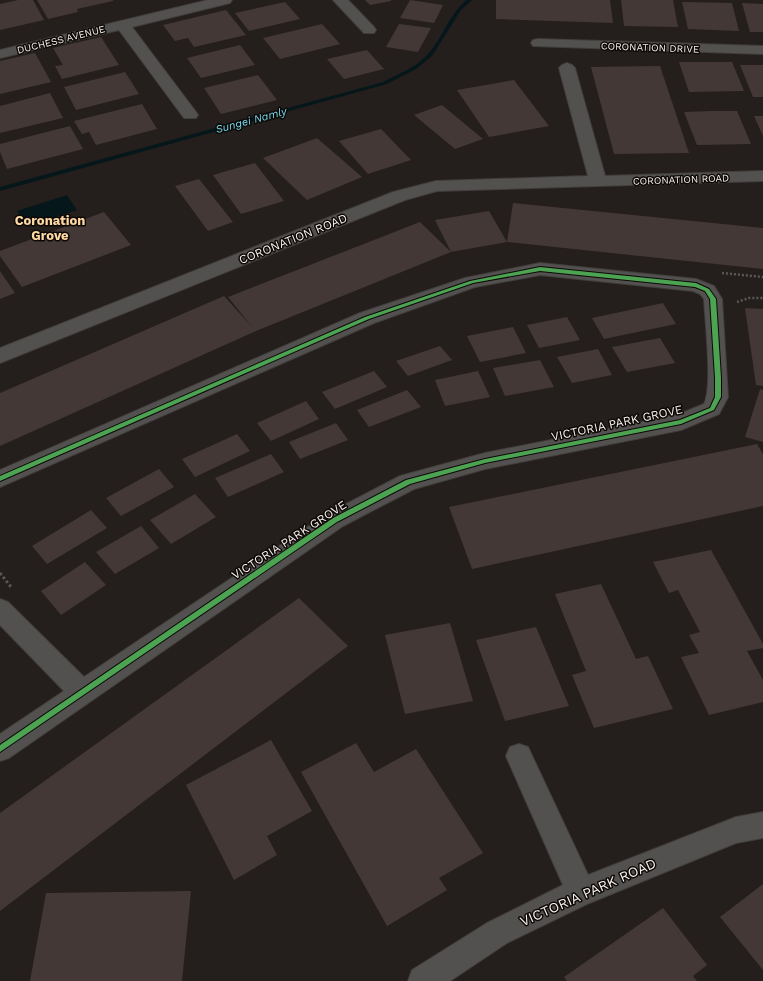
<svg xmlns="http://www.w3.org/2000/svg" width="763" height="981" font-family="'Work Sans',sans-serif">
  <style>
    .water { fill: #05171a }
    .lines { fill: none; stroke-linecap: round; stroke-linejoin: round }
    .stream { fill: #05171a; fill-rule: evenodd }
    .building { fill: #433835 }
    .minor-casing { stroke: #413d3a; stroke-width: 2 }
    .path-far1 { stroke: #5a5857; stroke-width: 2.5; stroke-dasharray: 2 2; stroke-linecap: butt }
    .path { stroke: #5a5857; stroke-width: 3; stroke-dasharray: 2.5 2.5; stroke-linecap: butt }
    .minor { fill: #535050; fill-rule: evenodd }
    .cycleway-casing { stroke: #0d0907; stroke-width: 2 }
    .cycleway { fill: #4ca352; fill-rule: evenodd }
    .labels { text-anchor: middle; stroke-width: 3; stroke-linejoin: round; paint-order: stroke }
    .far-street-label { font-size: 10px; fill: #faf3ef; stroke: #0d0907 }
    .far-water-label { font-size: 11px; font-style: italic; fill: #76ddf1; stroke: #0d0907 }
    .street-label { font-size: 12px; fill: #faf3ef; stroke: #0d0907 }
    .neighbourhood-label { font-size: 13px; font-weight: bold; fill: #fed9a4; stroke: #0d0907 }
    .near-street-label { font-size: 14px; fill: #faf3ef; stroke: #0d0907 }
  </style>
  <rect width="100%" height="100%" fill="#241f1c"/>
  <!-- water -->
  <polygon class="water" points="67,195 77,210 28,226 17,211"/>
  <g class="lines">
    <!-- stream -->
    <path class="stream" d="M466 0H472L461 10 432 56 416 69 387 84 0 191V187L383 82C398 74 417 67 428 54 443 37 449 15 466 0Z"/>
  </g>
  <!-- building -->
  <g class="building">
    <polygon points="18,0 33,0 44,20 0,30 0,4"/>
    <polygon points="37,0 113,0 113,1 77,9 78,12 48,19"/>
    <polygon points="365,0 391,0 391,1 370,5"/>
    <polygon points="410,0 443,5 434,23 400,18"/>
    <polygon points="496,0 610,0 613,23 496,19"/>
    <polygon points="621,0 673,0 678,27 624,26"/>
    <polygon points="285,2 300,19 249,31 235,13"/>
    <polygon points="682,2 732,3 739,31 688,29"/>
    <polygon points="742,3 763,4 763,32 750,32"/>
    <polygon points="226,10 246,35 194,47 188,38 175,41 163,25"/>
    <polygon points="322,24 340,44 280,59 263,38"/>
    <polygon points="399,24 431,28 418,52 386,47"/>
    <polygon points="101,37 119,65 62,79 55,66 63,65 53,48"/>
    <polygon points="240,45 255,65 201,78 187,58"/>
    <polygon points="367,50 384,69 344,79 327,59"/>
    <polygon points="35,53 51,82 0,94 0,61"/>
    <polygon points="679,62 732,62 744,91 689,92"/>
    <polygon points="740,65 763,65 763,97 753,97"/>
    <polygon points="660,66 689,153 614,154 591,67"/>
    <polygon points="125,72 139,94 76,110 64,87"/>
    <polygon points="258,75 277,100 221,114 204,88"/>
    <polygon points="514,80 549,126 489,137 457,90"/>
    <polygon points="50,93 63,118 0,133 0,106"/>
    <polygon points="142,104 157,129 96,145 89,132 82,134 74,121"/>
    <polygon points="442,105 483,139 455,149 414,115"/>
    <polygon points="712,111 737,111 751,144 697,145 684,112"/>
    <polygon points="754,116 763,116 763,136"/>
    <polygon points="70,126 83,149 7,169 0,152 0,144"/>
    <polygon points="381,129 411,160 368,174 339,141"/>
    <polygon points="317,138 362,177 307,200 263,158"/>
    <polygon points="255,163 284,201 241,214 213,175"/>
    <polygon points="199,179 233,222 208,231 175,186"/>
    <polygon points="513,203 763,228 763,269 507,242 451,252 435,220 489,211 507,242"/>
    <polygon points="104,212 131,245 22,287 0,256 0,251"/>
    <polygon points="420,222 451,252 256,331 0,446 0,393 224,296 252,327 228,297"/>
    <polygon points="0,271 15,293 0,299"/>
    <polygon points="663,303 676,324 604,339 592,318"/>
    <polygon points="745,308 763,309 763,386 756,385"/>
    <polygon points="567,317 580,340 539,348 527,325"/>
    <polygon points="513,327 526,353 480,362 467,336"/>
    <polygon points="660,338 675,363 627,372 612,347"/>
    <polygon points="440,346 452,360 408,376 396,361"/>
    <polygon points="598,349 612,375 572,383 557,357"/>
    <polygon points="540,360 554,387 505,396 493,368"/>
    <polygon points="374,371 387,387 335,409 322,392"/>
    <polygon points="478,371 490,397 445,406 435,380"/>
    <polygon points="760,389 763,390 763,442 745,437"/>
    <polygon points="407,390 421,407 369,427 357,410"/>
    <polygon points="306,401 319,419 271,441 257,423"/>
    <polygon points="336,423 348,440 300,459 289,442"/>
    <polygon points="237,434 250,451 195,477 182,459"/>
    <polygon points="757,444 763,454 763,506 472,569 449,507"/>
    <polygon points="271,454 284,472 228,497 215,478"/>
    <polygon points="159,469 174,487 121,516 106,498"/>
    <polygon points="195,494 216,517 171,544 150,520"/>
    <polygon points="91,510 107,528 47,564 32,546"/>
    <polygon points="141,526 159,548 115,574 96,552"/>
    <polygon points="711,550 763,644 763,648 747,651 763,680 763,702 709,715 681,657 699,653 689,635 700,632 678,590 669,593 653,562"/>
    <polygon points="85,562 106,585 61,615 41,591"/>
    <polygon points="601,584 636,659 648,656 673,709 594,728 572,675 586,671 555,594"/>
    <polygon points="299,598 348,646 0,911 0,813"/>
    <polygon points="450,623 473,701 405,714 385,635"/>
    <polygon points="536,627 569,706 505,721 476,640"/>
    <polygon points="271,740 312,811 267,836 277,855 234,880 186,785"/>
    <polygon points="356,743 374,772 416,749 483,853 439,878 447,890 387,926 301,772"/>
    <polygon points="763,884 763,970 720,917"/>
    <polygon points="191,891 182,981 30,981 46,893"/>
    <polygon points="663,908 707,965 693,976 697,981 567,981 564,977"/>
  </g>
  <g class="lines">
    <defs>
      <g id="minor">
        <polygon points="208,0 232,0 230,3 132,27 196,112 198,115 196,118 184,118 119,30 0,58 0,50"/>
        <polygon points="333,0 348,0 374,27 376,30 374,33 364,33"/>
        <polygon points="538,39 763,46 763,54 533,46 531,43 533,40"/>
        <polygon points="567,63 572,65 575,68 605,176 763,171 763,181 437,191 405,200 0,363 0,348 393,192 436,181 588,176 559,68 562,65"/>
        <path d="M540 263 696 279 714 286 722 299 728 397 719 414 681 430 485 469 414 489 343 526 9 758 0 761V734L64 691 0 625V599L8 602 84 677 327 514 400 476 485 453 677 415 704 404C713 387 705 321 704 299L700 294 693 291 540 275 475 287 374 323 0 487V470L360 313 465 278Z"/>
        <polygon points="519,744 528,747 588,875 736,817 763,812 763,838 736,843 587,904 507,943 450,981 408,981 412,970 487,923 563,885 506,756 510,747"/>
      </g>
    </defs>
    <!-- minor casing -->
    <use href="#minor" class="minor-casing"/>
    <!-- path-far1 -->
    <g class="path-far1">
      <polyline points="722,273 763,277"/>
      <polyline points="737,302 749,298 763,298"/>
    </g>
    <!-- path -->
    <polyline class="path" points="0,573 11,587"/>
    <!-- minor -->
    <use href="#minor" class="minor"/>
    <defs>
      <polygon id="cycleway" points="540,267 696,283 709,289 716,299 721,378 721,397 714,410 681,424 485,463 410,484 337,522 0,752 0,745 333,518 406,480 485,459 680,420 710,408 715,397 715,378 710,299 705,291 695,287 540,271 473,283 369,319 0,481 0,476 365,317 470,281"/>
    </defs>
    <!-- cycleway casing -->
    <use href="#cycleway" class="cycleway-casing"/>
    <!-- cycleway -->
    <use href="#cycleway" class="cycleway"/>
  </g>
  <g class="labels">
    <!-- far-street labels -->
    <g class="far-street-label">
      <text transform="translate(61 39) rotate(-14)" y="4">DUCHESS AVENUE</text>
      <text transform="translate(650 47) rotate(2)" y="4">CORONATION DRIVE</text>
      <text transform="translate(681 179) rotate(-2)" y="4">CORONATION ROAD</text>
    </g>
    <!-- far-water labels -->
    <g class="far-water-label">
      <text transform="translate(251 120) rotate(-15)" y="4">Sungei Namly</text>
    </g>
    <!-- street labels -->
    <g class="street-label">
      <text transform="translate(293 239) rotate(-22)" y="4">CORONATION ROAD</text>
      <text transform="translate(617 423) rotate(-12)" y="4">VICTORIA PARK GROVE</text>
      <text transform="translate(289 540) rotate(-33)" y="4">VICTORIA PARK GROVE</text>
    </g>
    <!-- neighbourhood labels -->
    <g class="neighbourhood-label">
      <text x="50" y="225">Coronation<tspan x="50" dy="15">Grove</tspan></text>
    </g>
    <!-- near-street labels -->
    <g class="near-street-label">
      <text transform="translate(588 892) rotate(-24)" y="5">VICTORIA PARK ROAD</text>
    </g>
  </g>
</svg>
